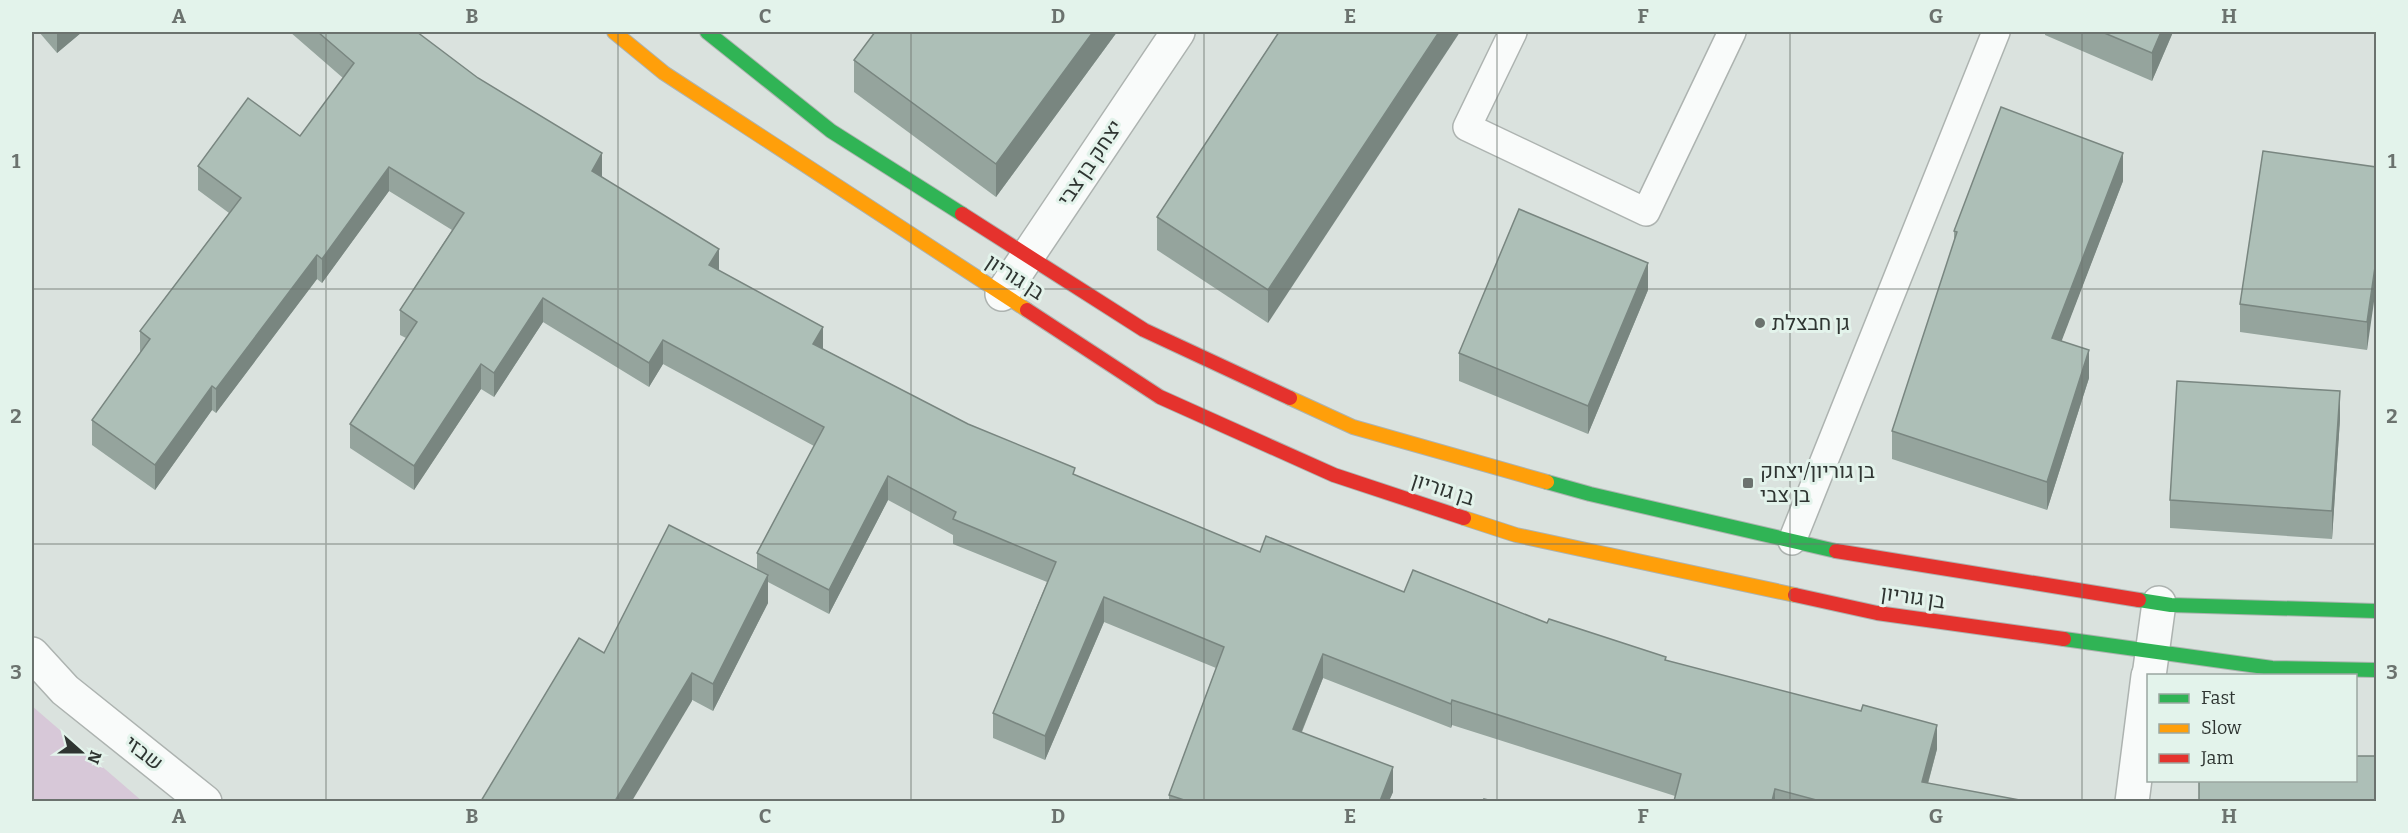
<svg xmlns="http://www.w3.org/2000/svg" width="2408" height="833" font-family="Bitter,Heebo,serif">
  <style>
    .green { fill: #d7c8d8 }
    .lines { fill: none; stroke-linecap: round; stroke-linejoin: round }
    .lane-casing { stroke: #adb3b0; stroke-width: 30 }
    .street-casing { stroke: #adb3b0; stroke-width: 36 }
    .fast-casing { stroke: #adb3b0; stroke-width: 16 }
    .slow-casing { stroke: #adb3b0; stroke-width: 16 }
    .jam-casing { stroke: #adb3b0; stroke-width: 16 }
    .lane { stroke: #f9fbfa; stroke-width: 27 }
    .street { stroke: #f9fbfa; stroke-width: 33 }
    .fast { stroke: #30b455; stroke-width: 14 }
    .slow { stroke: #ff9f0a; stroke-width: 14 }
    .jam { stroke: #e5322d; stroke-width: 14 }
    .wall { fill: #95a49d }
    .shaded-wall { fill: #798680 }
    .building { fill: #adbfb7; stroke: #798680; stroke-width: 1.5 }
    .grid { fill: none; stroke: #6b726e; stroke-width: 1.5; stroke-opacity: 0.55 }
    .poi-dot { fill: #6b726e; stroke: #e3f3eb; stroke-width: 2 }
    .labels { text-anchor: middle; stroke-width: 6; stroke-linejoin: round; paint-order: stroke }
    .street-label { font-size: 21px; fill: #2f3532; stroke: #e3f3eb }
    .poi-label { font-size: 21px; fill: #2f3532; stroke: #e3f3eb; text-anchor: start }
    .neatline { fill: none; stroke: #6b726e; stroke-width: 2 }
    .grid-label { font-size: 20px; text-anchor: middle; font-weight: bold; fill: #6b726e }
  </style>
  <rect width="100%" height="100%" fill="#dae2de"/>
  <!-- green -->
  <polygon class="green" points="32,706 142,801 32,801"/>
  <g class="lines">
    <defs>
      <g id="lane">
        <polyline points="1513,32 1467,127 1646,212 1732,32"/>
        <polyline points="1792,541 1996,32"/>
      </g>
      <g id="street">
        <polyline points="1002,294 1178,32"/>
        <polyline points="32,654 65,690 205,802"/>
        <polyline points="2149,676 2159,603"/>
        <polyline points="2132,802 2148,676"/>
      </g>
      <g id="fast">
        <polyline points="707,32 831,131 962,214"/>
        <polyline points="1547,482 1590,494 1836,551"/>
        <polyline points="2139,600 2171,605 2376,611"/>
        <polyline points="2064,639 2272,668 2376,670"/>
      </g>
      <g id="slow">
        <polyline points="614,32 664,73 1027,310"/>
        <polyline points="1290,398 1353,427 1547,482"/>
        <polyline points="1464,518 1516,535 1795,595"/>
      </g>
      <g id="jam">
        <polyline points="962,214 1144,330 1290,398"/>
        <polyline points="1027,310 1160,397 1334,475 1464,518"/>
        <polyline points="1836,551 2139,600"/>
        <polyline points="1795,595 1877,613 2064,639"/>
      </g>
    </defs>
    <!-- lane casing -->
    <use href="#lane" class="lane-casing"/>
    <!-- street casing -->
    <use href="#street" class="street-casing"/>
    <!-- fast casing -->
    <use href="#fast" class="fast-casing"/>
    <!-- slow casing -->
    <use href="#slow" class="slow-casing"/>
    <!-- jam casing -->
    <use href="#jam" class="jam-casing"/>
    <!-- lane -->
    <use href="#lane" class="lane"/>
    <!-- street -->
    <use href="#street" class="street"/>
    <!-- fast -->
    <use href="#fast" class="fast"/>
    <!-- slow -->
    <use href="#slow" class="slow"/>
    <!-- jam -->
    <use href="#jam" class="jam"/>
  </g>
  <!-- wall -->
  <g class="wall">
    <polygon points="39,32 82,32 57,53"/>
    <polygon points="290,32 417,32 602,177 719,271 823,349 968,424 1075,475 1260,552 1404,592 1547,623 1666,660 1937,749 1928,784 2025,801 1674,801 1675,796 1452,725 1451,728 1323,678 1302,732 1393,792 1389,801 1169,801 1169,795 1216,668 1104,622 1045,760 993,738 993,713 1047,582 953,544 953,535 888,500 829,614 768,582 768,603 713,711 604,653 757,570 757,553 814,446 663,364 649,387 543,322 494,397 481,389 414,490 350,448 350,424 406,338 400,335 400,310 452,230 389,191 322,283 317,279 216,413 212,410 155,490 92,445 92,420 140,353 140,331 229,213 198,190 198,166 300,136 343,78"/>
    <polygon points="875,32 1117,32 996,197 854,92 854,60"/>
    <polygon points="1279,32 1268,323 1157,250 1157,217"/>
    <polygon points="2045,32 2173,32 2152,81 2045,35"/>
    <polygon points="2376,167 2367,350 2240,332 2240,304"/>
    <polygon points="2123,181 2061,341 2089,378 2047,510 1892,459 1892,431 1954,243 1954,231"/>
    <polygon points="1648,290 1588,434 1459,381 1459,353"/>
    <polygon points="2340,419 2332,539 2170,528 2170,500"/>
  </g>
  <!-- shaded-wall -->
  <g class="shaded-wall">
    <polygon points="57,32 82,32 57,53"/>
    <polygon points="1093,32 1117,32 996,197 996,164"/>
    <polygon points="1439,32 1460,32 1268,323 1268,290"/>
    <polygon points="2161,32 2173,32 2152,81 2152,53"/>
    <polygon points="602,153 602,177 592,171"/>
    <polygon points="2123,153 2123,181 2052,366 2052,338"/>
    <polygon points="389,167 389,191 322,283 322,259"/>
    <polygon points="719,249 719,273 709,265"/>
    <polygon points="317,255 317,279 216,413 216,389"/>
    <polygon points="2376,260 2376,288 2367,350 2367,322"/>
    <polygon points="1648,263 1648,290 1588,434 1588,406"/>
    <polygon points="543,298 543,322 494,397 494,373"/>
    <polygon points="823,327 823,351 813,344"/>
    <polygon points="663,340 663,364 649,387 649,363"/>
    <polygon points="2089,350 2089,378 2047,510 2047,482"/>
    <polygon points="481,364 481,389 414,490 414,466"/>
    <polygon points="212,386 212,410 155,490 155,465"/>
    <polygon points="2340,391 2340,419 2332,539 2332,511"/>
    <polygon points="888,476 888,500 829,614 829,590"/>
    <polygon points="768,575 768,603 713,711 713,684"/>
    <polygon points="1104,597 1104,622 1045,760 1045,736"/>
    <polygon points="1323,654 1323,678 1293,753 1293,729"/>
    <polygon points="692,673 692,701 632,801 615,801"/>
    <polygon points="1452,700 1452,725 1451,728 1451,704"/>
    <polygon points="1937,725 1937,749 1923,801 1922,782"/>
    <polygon points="1393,767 1393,792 1389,801 1380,801"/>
    <polygon points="1775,789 1775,801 1772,801"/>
  </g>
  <!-- building -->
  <g class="building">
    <polygon points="318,32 417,32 478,78 602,153 592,171 719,249 709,265 823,327 813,344 968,424 1075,468 1073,474 1260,552 1266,536 1404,592 1413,570 1547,623 1549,619 1666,657 1665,660 1861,711 1863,705 1937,725 1922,782 2025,801 1820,801 1775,789 1772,801 1674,801 1681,774 1452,700 1451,704 1323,654 1293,729 1393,767 1380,801 1187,801 1169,795 1224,647 1104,597 1045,736 993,713 1056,562 953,519 956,512 888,476 829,590 757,553 824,427 663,340 649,363 543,298 494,373 481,364 414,466 350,424 417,322 400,310 464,213 389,167 322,259 317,255 216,389 212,386 155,465 92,420 150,339 140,331 241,198 198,166 248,98 300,136 354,63"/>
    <polygon points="875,32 1093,32 996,164 854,60"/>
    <polygon points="1279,32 1439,32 1268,290 1157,217"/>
    <polygon points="2102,32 2161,32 2152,53"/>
    <polygon points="2001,107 2123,153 2052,338 2089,350 2047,482 1892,431 1957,232 1954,231"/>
    <polygon points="2263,151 2376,167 2376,260 2367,322 2240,304"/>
    <polygon points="1519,209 1648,263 1588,406 1459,353"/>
    <polygon points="2177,381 2340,391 2332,511 2170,500"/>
    <polygon points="669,525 768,575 713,684 692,673 615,801 481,801 579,638 604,653"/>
    <polygon points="2355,756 2376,756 2376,801 2199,801 2199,780 2355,780"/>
    <polygon points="1484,799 1493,801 1484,801"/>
  </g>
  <!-- grid -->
  <path class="grid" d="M326 32V802M618 32V802M911 32V802M1204 32V802M1497 32V802M1790 32V802M2082 32V802M32 289H2376M32 544H2376"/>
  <!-- markers -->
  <g class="poi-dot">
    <circle cx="1760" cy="323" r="6"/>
    <rect x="1742" y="477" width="12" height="12" rx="3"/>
  </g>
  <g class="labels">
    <!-- street labels -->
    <g class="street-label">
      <text transform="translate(1090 163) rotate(-56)" y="7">יצחק בן צבי</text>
      <text transform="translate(1015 277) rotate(33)" y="7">בן גוריון</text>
      <text transform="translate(1443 489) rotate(18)" y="7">בן גוריון</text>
      <text transform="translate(1913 597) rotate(8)" y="7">בן גוריון</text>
      <text transform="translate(144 753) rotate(38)" y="7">שבזי</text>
    </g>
    <!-- poi labels -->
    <g class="poi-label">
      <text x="1772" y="330">גן חבצלת</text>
      <text x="1760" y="478">בן גוריון/יצחק<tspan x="1760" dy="24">בן צבי</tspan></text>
    </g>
  </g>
  <!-- border -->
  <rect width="2408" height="833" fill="none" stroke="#e3f3eb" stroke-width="66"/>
  <!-- legend -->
  <rect x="2147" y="674" width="210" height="108" fill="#e3f3eb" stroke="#9ba7a1" stroke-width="1.5"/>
  <rect x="2159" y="694" width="30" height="9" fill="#30b455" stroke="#9ba7a1" stroke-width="1.5"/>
  <text x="2201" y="704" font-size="18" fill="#2f3532">Fast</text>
  <rect x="2159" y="724" width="30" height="9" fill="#ff9f0a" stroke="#9ba7a1" stroke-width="1.5"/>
  <text x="2201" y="734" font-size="18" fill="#2f3532">Slow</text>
  <rect x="2159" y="754" width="30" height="9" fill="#e5322d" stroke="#9ba7a1" stroke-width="1.5"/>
  <text x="2201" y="764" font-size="18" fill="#2f3532">Jam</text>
  <!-- north arrow -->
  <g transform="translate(81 752) rotate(111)" stroke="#e3f3eb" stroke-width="4.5" paint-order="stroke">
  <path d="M0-4.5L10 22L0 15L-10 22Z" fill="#2f3532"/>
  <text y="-9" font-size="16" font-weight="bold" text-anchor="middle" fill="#2f3532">N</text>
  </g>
  <rect x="33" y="33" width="2342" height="767" class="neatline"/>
  <g class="grid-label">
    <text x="179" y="23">A</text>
    <text x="472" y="23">B</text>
    <text x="765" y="23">C</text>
    <text x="1058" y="23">D</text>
    <text x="1350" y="23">E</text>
    <text x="1643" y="23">F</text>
    <text x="1936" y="23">G</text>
    <text x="2229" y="23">H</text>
    <text x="16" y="168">1</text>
    <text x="2392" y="168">1</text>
    <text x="16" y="423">2</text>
    <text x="2392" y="423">2</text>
    <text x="16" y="679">3</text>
    <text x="2392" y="679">3</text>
    <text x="179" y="823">A</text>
    <text x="472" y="823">B</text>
    <text x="765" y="823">C</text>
    <text x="1058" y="823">D</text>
    <text x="1350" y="823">E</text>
    <text x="1643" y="823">F</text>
    <text x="1936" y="823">G</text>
    <text x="2229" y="823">H</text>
  </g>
</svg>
